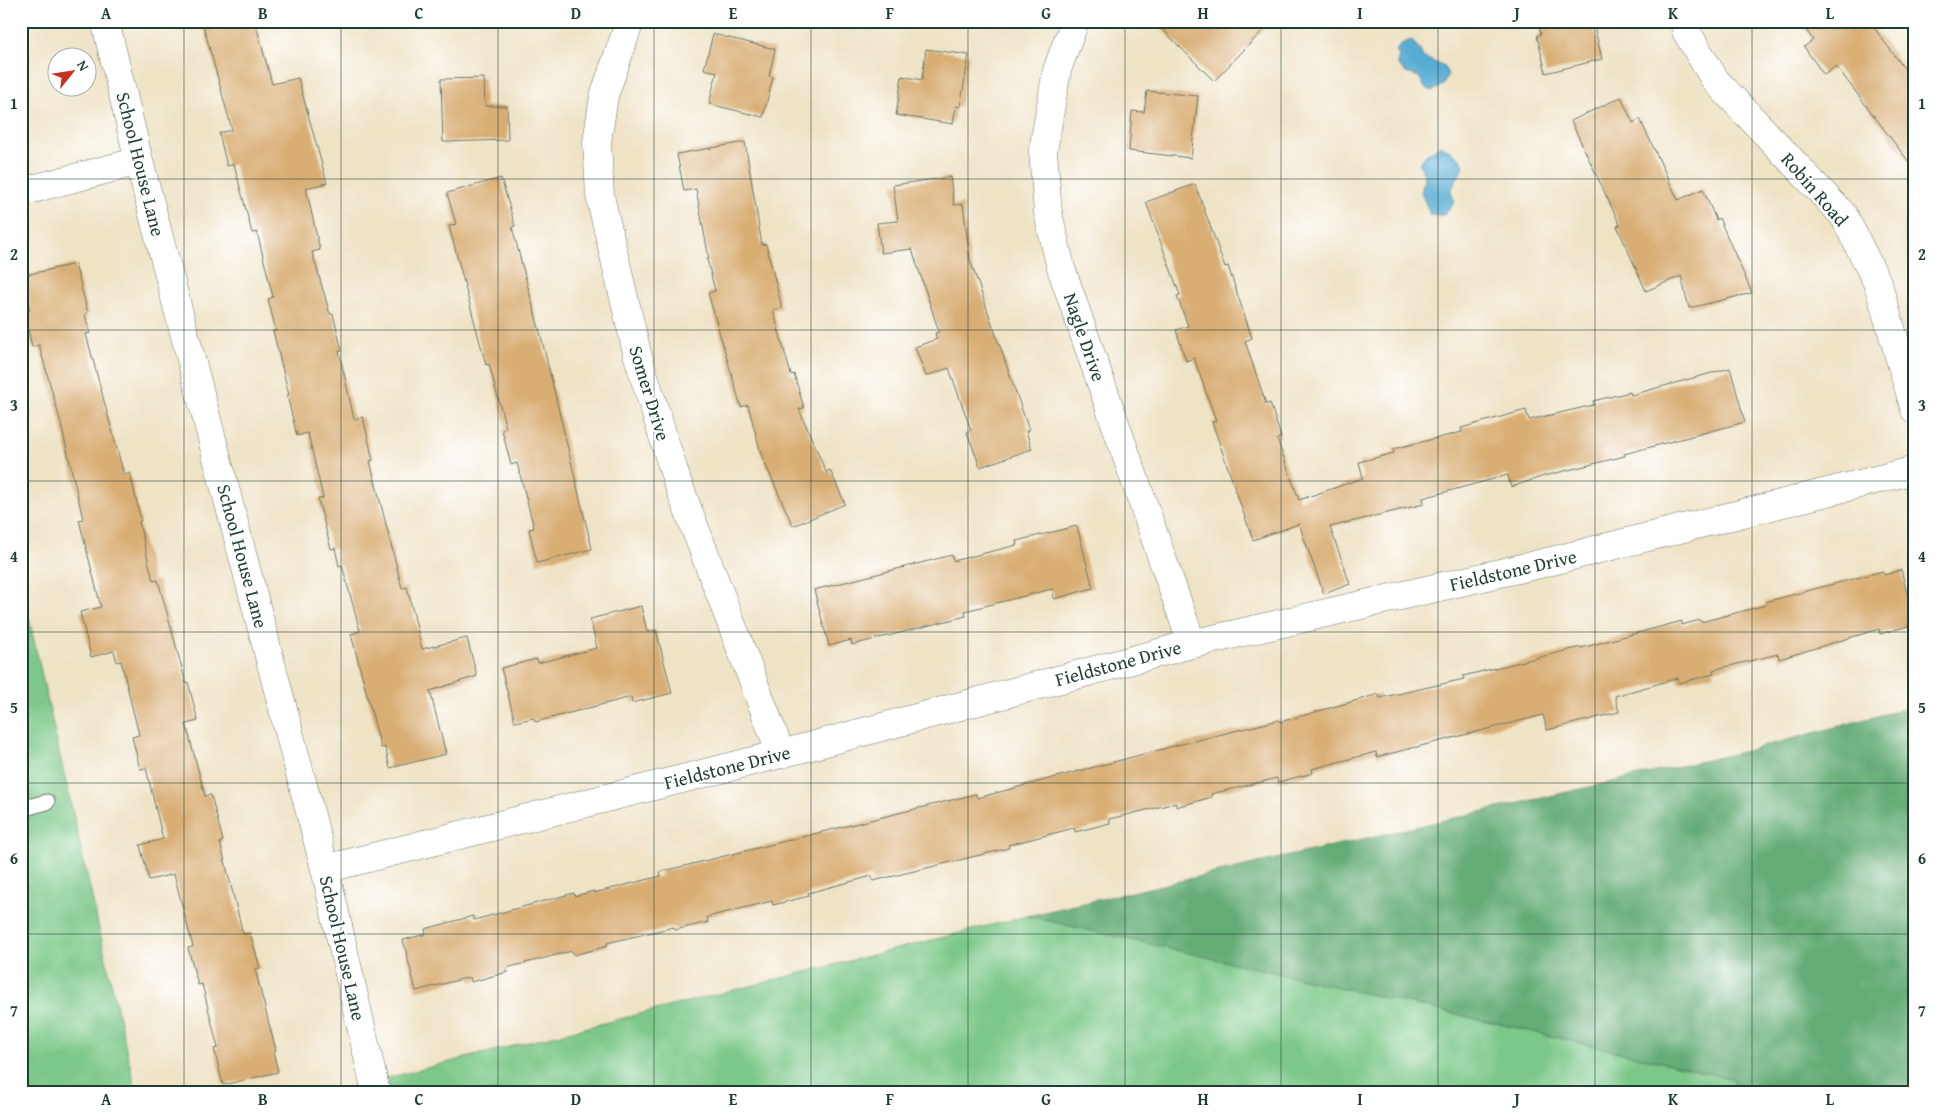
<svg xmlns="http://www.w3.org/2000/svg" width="1936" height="1113" font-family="'Gentium Book Plus',serif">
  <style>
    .green { fill: #7bc888; stroke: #4d825e }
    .forest { fill: #64ac74; stroke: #427454 }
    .water { fill: #56acd3; stroke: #3a7484 }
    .building { fill: #d9ae75 }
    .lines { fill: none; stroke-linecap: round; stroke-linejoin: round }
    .service-casing { stroke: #687767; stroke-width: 17 }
    .minor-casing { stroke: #687767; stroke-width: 29 }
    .service { stroke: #fff; stroke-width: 15 }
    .minor { stroke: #fff; stroke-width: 28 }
    .grid { fill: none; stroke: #1f3d34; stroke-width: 1; stroke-opacity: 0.55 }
    .labels { text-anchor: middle; stroke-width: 4; stroke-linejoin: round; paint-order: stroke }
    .street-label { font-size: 19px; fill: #1f3d34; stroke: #fff }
    .neatline { fill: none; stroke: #1f3d34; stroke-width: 2 }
    .grid-label { font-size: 16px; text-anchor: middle; font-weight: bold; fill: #1f3d34 }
  </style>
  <rect width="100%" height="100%" fill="#fff"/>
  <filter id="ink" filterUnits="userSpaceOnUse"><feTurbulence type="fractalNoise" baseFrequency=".02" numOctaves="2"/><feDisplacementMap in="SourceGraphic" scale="10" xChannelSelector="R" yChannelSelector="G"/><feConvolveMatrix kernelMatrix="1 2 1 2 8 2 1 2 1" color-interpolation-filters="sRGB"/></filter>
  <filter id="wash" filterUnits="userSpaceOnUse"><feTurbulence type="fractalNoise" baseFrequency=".0096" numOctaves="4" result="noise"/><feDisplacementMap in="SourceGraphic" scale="20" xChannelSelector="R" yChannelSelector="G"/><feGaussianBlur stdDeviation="1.12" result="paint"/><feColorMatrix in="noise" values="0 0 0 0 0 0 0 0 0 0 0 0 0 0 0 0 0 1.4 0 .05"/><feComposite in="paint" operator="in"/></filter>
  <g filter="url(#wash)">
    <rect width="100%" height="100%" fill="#efe3c6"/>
    <!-- green -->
    <g class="green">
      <polygon points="21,583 136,1092 21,1092"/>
      <polygon points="1027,916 1504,1025 1733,1079 1736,1092 331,1092"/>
    </g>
    <!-- forest -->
    <polygon class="forest" points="1915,706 1915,1092 1736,1092 1733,1079 1504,1025 1027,916 1742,752"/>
    <!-- water -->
    <g class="water">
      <polygon points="1411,40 1419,48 1423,57 1445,67 1448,75 1443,85 1433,91 1425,88 1419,77 1406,73 1397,64 1399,56 1396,51 1401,44"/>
      <polygon points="1441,145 1460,158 1464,166 1451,190 1454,202 1444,215 1430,215 1421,192 1425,177 1419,163 1426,155"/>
    </g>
    <g id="blocks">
      <!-- building -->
      <g class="building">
        <polygon points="202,21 255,21 272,84 298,78 327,183 306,188 320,250 312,252 330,314 333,314 342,351 339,351 354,419 363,417 373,460 370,461 402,588 407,587 422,649 467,638 477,676 430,691 446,754 390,768 385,747 381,748 351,634 360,631 342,565 339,566 335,548 331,549 318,499 323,498 308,433 297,436 287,395 289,395 273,331 276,331 268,299 273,297 257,232 252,233 234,164 227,166 219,133 232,130"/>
        <polygon points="1154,21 1272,21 1214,81"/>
        <polygon points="1538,21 1593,21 1602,59 1546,73 1537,36 1541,34"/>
        <polygon points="1800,21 1869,21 1915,83 1915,170 1836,66 1824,75 1804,47 1813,40"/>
        <polygon points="713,34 775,49 769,76 773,77 763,117 709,104 717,72 704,69"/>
        <polygon points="926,49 969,55 960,107 956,106 953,124 896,115 902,76 922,80"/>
        <polygon points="484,78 485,106 507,106 508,140 443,142 441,79"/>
        <polygon points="1147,91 1198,96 1191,158 1129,151 1132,111 1144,112"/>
        <polygon points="1621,97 1633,123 1640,119 1678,200 1703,189 1716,220 1719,218 1752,293 1689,308 1681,276 1646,291 1617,226 1620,225 1571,121"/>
        <polygon points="745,142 762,245 766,244 782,308 773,310 791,375 794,374 804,408 799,409 826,472 830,470 845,504 793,526 761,454 748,405 741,407 708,293 715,291 707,259 709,259 696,189 684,191 677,154"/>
        <polygon points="950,177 954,205 963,204 970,260 1029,430 1026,431 1032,449 980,467 967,432 971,430 949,368 926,376 915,347 937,339 935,333 939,332 912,249 881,253 877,223 898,221 893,185"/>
        <polygon points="501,178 515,226 512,227 541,336 592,549 537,563 529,529 534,528 517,463 511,465 502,430 506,428 489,364 486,365 449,226 456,224 447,193"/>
        <polygon points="1195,184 1225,267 1228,266 1252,338 1245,341 1266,404 1270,403 1281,437 1277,439 1299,500 1363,478 1359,462 1394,453 1393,449 1462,432 1461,428 1526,410 1529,420 1594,405 1593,401 1630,392 1631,395 1730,368 1745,422 1624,454 1625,456 1544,476 1511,487 1508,475 1423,498 1424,504 1330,527 1350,584 1324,594 1299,524 1253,540 1212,422 1216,421 1194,358 1186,361 1176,330 1188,326 1177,296 1180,295 1146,202"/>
        <polygon points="75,264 88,313 85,314 90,333 86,334 124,475 130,473 141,521 139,522 153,581 158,580 186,683 188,682 198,721 186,724 205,796 211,795 223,841 220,842 243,934 250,933 260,968 255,969 276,1051 273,1051 278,1072 223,1085 214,1049 218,1048 202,984 198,985 188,948 193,947 174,874 149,880 140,845 163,839 146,768 140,769 132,737 139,735 121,661 117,662 114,651 91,657 80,612 101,607 79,520 83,519 60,420 39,345 32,347 24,312 30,310 21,276"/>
        <polygon points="1077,526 1093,588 1054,599 1052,589 965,611 966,616 852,645 851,640 829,646 814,590 952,555 953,561 1017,545 1016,541"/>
        <polygon points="1901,570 1915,624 1880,634 1879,629 1779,659 1778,654 1713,670 1714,674 1679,683 1678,678 1615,696 1619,712 1547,730 1543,715 1377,757 1376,752 1312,769 1313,773 1278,782 1277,778 1211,794 1212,797 1176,807 1176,803 1109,819 1110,823 1075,832 1074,828 1008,845 1009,848 873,881 872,876 808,893 809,896 773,905 772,901 707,917 708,922 675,930 674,927 607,943 608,946 574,955 572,951 506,968 508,972 471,982 470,977 416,991 403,940 426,934 425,929 473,916 474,920 574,893 575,896 594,891 594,893 661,876 660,872 976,794 977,798 1178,745 1279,720 1280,722 1379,694 1380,698 1464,679 1463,676 1581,647 1581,648 1682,621 1682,625 1700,620 1701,622 1766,605 1765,602 1883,571 1884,575"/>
        <polygon points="641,606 647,632 656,630 672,693 632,703 631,697 535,722 534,718 515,722 501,668 537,659 538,663 597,648 590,619"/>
      </g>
    </g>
  </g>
  <g filter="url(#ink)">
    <use href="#blocks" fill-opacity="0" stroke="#687767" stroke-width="1"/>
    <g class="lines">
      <defs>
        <polyline id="service" points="21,809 47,802"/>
        <g id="minor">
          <polyline points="105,21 139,161 325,869 376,1092"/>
          <polyline points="630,21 604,96 597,142 600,196 638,357 677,481 781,754"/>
          <polyline points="1075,21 1057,70 1043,151 1048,213 1061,268 1192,644"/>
          <polyline points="1684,21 1686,31 1715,80 1844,216 1878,284 1915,410"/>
          <polyline points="21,192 139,161"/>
          <polyline points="325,869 781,754 1192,644 1556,560 1915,470"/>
        </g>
      </defs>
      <!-- service casing -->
      <use href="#service" class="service-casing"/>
      <!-- minor casing -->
      <use href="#minor" class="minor-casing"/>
      <!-- service -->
      <use href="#service" class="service"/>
      <!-- minor -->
      <use href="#minor" class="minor"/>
    </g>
  </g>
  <!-- grid -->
  <path class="grid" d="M184 21V1092M341 21V1092M498 21V1092M654 21V1092M811 21V1092M968 21V1092M1125 21V1092M1281 21V1092M1438 21V1092M1595 21V1092M1752 21V1092M21 179H1915M21 330H1915M21 481H1915M21 632H1915M21 783H1915M21 934H1915"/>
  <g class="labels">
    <!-- street labels -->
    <g class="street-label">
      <text transform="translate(141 164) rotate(76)" y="7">School House Lane</text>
      <text transform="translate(1815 189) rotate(49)" y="7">Robin Road</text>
      <text transform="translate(1085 337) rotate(71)" y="7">Nagle Drive</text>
      <text transform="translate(650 393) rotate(73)" y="7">Somer Drive</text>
      <text transform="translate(243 556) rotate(75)" y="7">School House Lane</text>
      <text transform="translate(1513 570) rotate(-13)" y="7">Fieldstone Drive</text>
      <text transform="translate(1118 663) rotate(-15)" y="7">Fieldstone Drive</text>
      <text transform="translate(727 767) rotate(-14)" y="7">Fieldstone Drive</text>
      <text transform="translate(343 948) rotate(77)" y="7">School House Lane</text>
    </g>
  </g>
  <!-- margin -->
  <rect width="1936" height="1113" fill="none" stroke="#fff" stroke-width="55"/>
  <!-- north arrow -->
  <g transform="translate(72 72) rotate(60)"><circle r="24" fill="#ffffff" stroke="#a5b1ae"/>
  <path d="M0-4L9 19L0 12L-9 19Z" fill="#c8321e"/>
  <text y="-8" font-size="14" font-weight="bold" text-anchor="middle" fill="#1f3d34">N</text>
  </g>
  <rect x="28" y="28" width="1880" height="1058" class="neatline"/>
  <g class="grid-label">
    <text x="106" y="19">A</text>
    <text x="263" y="19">B</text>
    <text x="419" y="19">C</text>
    <text x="576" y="19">D</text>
    <text x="733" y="19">E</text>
    <text x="890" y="19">F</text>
    <text x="1046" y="19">G</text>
    <text x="1203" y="19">H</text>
    <text x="1360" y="19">I</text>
    <text x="1517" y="19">J</text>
    <text x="1673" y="19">K</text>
    <text x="1830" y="19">L</text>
    <text x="14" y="109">1</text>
    <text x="1922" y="109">1</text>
    <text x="14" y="260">2</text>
    <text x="1922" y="260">2</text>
    <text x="14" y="411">3</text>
    <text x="1922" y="411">3</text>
    <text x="14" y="562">4</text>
    <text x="1922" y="562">4</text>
    <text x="14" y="713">5</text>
    <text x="1922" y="713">5</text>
    <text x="14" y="864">6</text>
    <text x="1922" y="864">6</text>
    <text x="14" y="1016">7</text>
    <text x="1922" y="1016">7</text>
    <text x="106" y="1105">A</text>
    <text x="263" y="1105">B</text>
    <text x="419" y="1105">C</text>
    <text x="576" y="1105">D</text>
    <text x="733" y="1105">E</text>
    <text x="890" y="1105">F</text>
    <text x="1046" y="1105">G</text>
    <text x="1203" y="1105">H</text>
    <text x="1360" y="1105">I</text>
    <text x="1517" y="1105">J</text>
    <text x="1673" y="1105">K</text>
    <text x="1830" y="1105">L</text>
  </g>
</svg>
